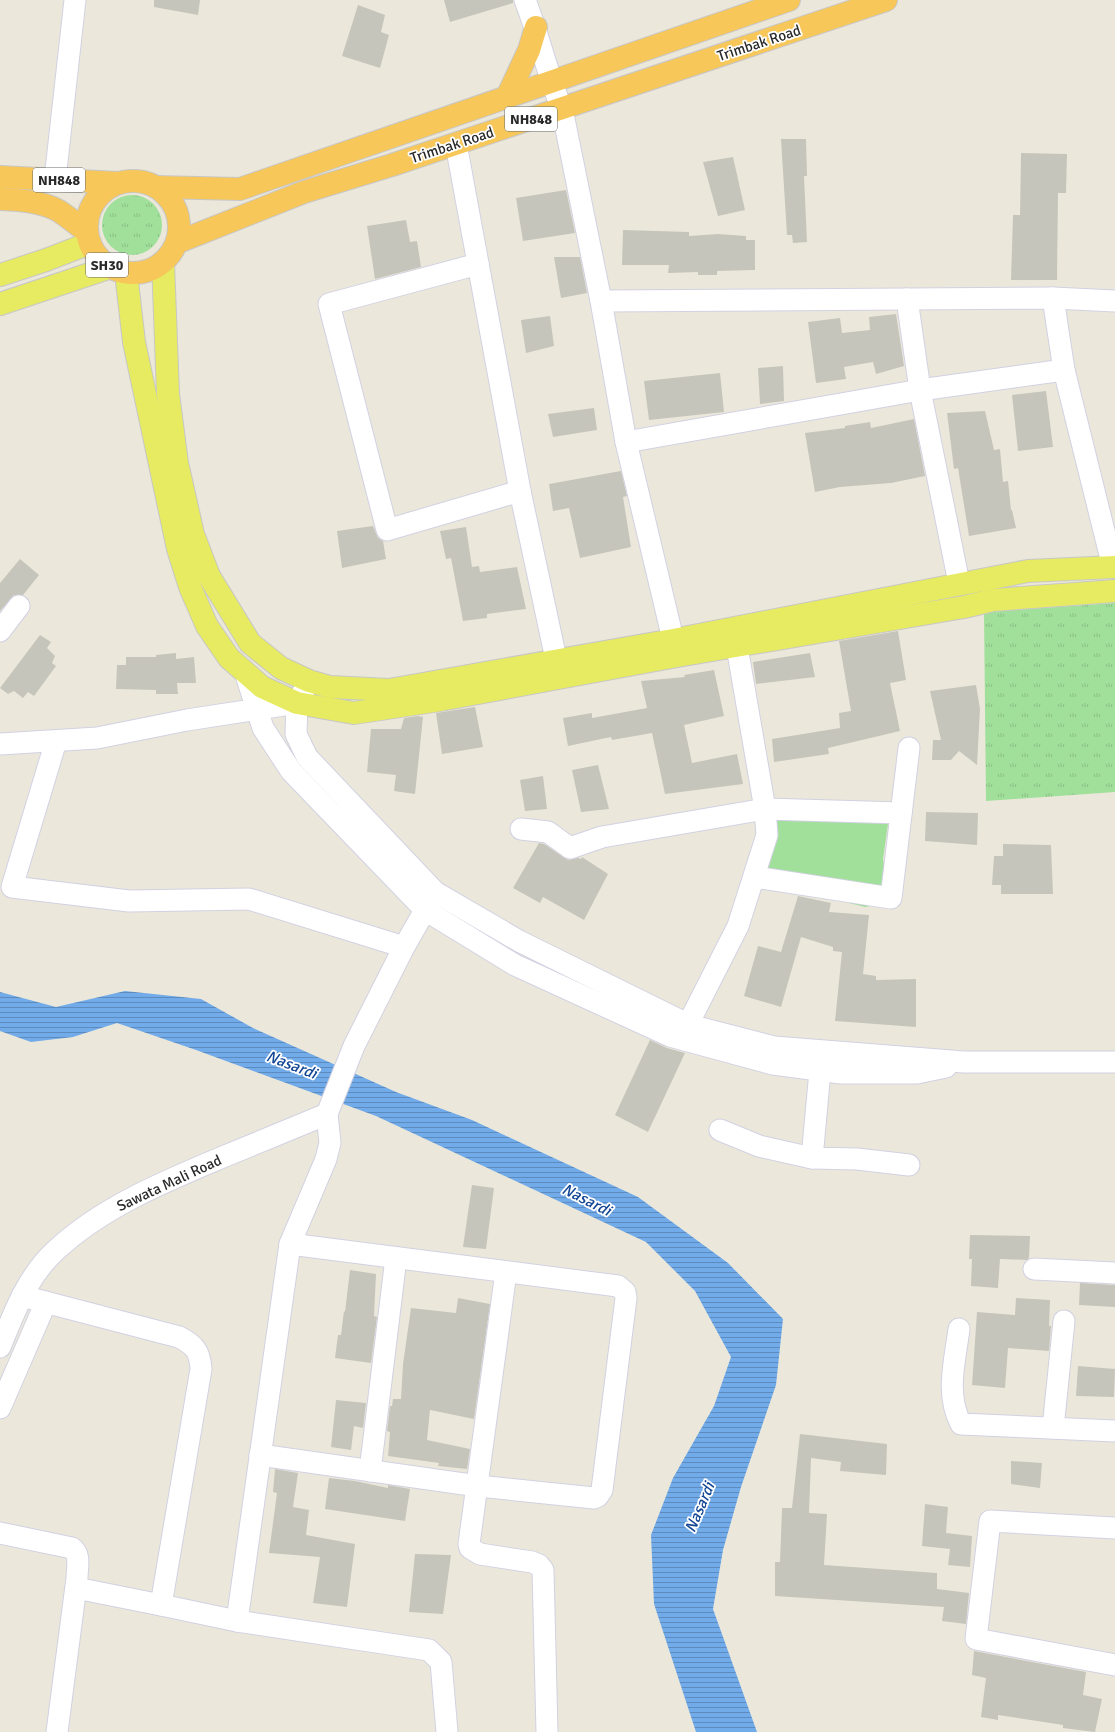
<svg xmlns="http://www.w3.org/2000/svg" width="1115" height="1732" font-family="Signika,sans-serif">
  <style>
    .grass { fill: url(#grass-tufts) }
    .park { fill: #a0e09a }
    .water { fill: url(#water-rules) }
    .building { fill: #c6c5bb }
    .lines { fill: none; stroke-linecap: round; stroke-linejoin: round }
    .minor-casing { stroke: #d2d1e2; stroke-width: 23 }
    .major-casing { stroke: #c7c7c7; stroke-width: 24 }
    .highway-casing { stroke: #c7c7c7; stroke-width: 24 }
    .minor { stroke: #fff; stroke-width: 21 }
    .major { stroke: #e7eb61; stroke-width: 22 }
    .highway { stroke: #f7c75a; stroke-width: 22 }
    .labels { text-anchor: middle; stroke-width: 3.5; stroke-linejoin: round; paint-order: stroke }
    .shield { fill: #fff; stroke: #696969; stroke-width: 1 }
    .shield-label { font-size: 14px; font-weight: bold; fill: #292929 }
    .street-label { font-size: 15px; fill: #292929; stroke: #fff }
    .water-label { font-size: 16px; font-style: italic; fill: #134694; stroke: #fff }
  </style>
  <defs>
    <pattern id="grass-tufts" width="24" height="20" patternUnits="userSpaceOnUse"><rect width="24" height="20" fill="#a0e09a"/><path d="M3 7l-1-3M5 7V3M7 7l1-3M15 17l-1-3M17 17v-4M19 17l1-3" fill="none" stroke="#8ac085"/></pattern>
    <pattern id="water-rules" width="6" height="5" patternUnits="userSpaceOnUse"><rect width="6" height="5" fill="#72abe9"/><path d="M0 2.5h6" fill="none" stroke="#5e8bbd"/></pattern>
  </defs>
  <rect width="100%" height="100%" fill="#ebe8db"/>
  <!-- grass -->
  <g class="grass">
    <circle cx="132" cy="225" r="30"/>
    <polygon points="1115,603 1115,792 986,801 984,612"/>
  </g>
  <!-- park -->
  <polygon class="park" points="779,812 889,817 883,859 891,902 865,907 781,886 763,866"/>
  <!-- water -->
  <polygon class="water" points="125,991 201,999 253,1028 396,1092 472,1120 638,1197 728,1263 783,1319 776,1385 741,1487 723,1550 713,1609 757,1732 696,1732 654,1604 651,1535 673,1478 714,1406 731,1357 695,1291 646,1242 376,1116 196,1050 117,1023 73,1037 31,1042 0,1031 0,992 56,1007"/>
  <!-- building -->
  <g class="building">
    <polygon points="154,0 200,0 198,15 154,7"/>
    <polygon points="444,0 513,0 513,3 450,22"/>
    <polygon points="358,5 385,15 381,32 389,35 380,68 342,56"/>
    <polygon points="781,139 806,139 807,176 804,176 807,242 793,243 792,235 787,235"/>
    <polygon points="1021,153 1067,154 1066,193 1058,193 1057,280 1011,280 1013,215 1020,215"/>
    <polygon points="733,157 745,210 718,216 703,162"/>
    <polygon points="566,190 575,233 523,241 516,198"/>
    <polygon points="406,220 410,242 417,241 421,267 375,279 367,226"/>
    <polygon points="623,230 689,232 689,236 718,234 746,236 746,240 755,240 755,270 717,271 717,275 698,275 698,272 668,273 669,265 622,265"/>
    <polygon points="554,257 580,257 587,293 561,298"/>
    <polygon points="896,314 904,366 876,374 873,362 844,367 846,379 816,383 808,322 840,318 842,333 870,330 869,317"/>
    <polygon points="550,316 554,346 526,353 521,320"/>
    <polygon points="783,366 784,401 760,404 758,368"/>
    <polygon points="720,373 724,412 649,420 644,381"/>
    <polygon points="1046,391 1053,447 1018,451 1012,395"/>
    <polygon points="594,408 597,430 553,437 548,414"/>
    <polygon points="985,411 994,450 1000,449 1003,482 1008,481 1011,510 1012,510 1016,528 969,536 958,468 954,469 947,413"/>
    <polygon points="914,419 925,476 891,483 840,487 815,492 805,433 845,428 845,426 870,422 871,428"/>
    <polygon points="621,471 627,496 623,497 631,547 580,558 569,508 553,511 549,484"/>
    <polygon points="373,526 378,538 383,541 386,559 342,568 337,531"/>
    <polygon points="466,527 472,567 479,566 480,572 517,567 526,609 487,614 487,618 463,621 451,558 446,559 440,531"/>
    <polygon points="20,559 39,575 23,595 14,595 0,611 0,583"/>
    <polygon points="898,631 906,680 890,683 900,731 828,748 829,754 774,762 772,739 840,728 839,713 851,711 839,641"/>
    <polygon points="40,635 51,642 47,648 55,656 52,663 56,666 34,696 28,692 23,698 14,691 8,694 0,688"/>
    <polygon points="176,653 176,659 194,657 196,683 177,683 178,694 156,694 156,690 116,689 117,665 126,665 126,657 156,657 156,655"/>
    <polygon points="810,653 815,677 756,684 753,662"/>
    <polygon points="714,670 724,716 684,725 692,763 737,754 743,784 665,794 652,733 612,740 611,737 568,746 563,718 592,713 592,718 647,708 641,681 685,677 684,675"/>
    <polygon points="976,685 980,709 977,765 959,751 951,760 932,760 933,740 941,740 930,691"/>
    <polygon points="475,707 483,747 442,754 436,713"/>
    <polygon points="418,716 423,717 415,794 394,791 396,775 367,772 371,729 401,729 404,718"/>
    <polygon points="598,765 609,809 581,812 572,770"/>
    <polygon points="543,776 547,809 525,811 520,780"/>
    <polygon points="926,812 978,813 977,845 925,841"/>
    <polygon points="539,843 544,844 568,860 578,858 581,859 582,857 608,874 584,920 543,897 540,903 513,888"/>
    <polygon points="1003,844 1051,845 1053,894 1001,894 1001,885 992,885 994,856 1003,856"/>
    <polygon points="798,896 831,903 829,912 869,915 863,974 876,976 876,980 916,979 916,1027 835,1021 842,952 833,951 833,947 801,937 781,1007 744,996 758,946 781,952"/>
    <polygon points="650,1040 667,1048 685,1053 648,1132 615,1115"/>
    <polygon points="472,1185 494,1188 486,1249 463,1247"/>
    <polygon points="970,1235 1030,1236 1029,1258 1027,1260 1000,1259 998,1288 971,1286 972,1259 969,1259"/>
    <polygon points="350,1270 376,1274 374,1316 377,1317 371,1363 335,1358 338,1335 341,1335 344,1311 345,1312"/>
    <polygon points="1080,1283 1115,1285 1115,1307 1079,1305"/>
    <polygon points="458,1298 490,1304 474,1419 430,1410 427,1440 470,1449 467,1469 438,1466 439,1463 388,1456 390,1432 387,1431 390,1406 392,1406 393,1399 401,1399 403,1364 411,1308 456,1313"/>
    <polygon points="1016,1298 1050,1300 1049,1326 1051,1326 1049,1351 1008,1348 1005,1388 972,1385 977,1312 1015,1315"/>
    <polygon points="1078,1366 1115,1369 1114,1397 1076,1396"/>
    <polygon points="336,1400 366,1403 363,1428 354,1426 351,1450 331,1447"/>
    <polygon points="800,1434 887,1444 886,1475 840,1471 841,1462 811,1458 809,1513 827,1514 824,1565 937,1573 937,1589 969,1593 966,1624 942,1621 944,1607 775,1596 775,1562 780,1562 782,1508 792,1508"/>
    <polygon points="1011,1461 1042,1463 1040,1488 1011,1484"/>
    <polygon points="275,1469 298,1473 293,1507 309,1510 306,1535 355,1544 347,1607 313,1603 320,1557 269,1553 277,1493 273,1492"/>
    <polygon points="329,1478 355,1481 388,1488 388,1485 410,1489 405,1521 325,1509"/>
    <polygon points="925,1504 948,1507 946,1533 972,1536 970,1567 948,1565 950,1549 922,1546"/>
    <polygon points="415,1554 451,1555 443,1614 409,1612"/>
    <polygon points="974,1651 1086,1672 1083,1695 1102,1699 1095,1732 1063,1728 1063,1725 998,1715 998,1720 981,1717 986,1678 972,1675"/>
  </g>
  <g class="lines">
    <defs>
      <g id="minor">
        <path d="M525 0C539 36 547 73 562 109L601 301 626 442 677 656"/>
        <polyline points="456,144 520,491 556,659"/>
        <polyline points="55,179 75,0"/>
        <polyline points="478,264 329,304 387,530 520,491"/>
        <polyline points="1053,298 1064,370 1113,567"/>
        <polyline points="907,299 920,390 959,583"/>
        <polyline points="601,301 1053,298 1115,301"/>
        <polyline points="626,442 920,390 1064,370"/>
        <polyline points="0,631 19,606"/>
        <polyline points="245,672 263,728 291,771 425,910 515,965 670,1036 773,1064 841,1073 917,1073 946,1067"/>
        <polyline points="309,681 297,703 296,734 307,757 435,892 519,941 689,1025 774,1047 964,1062 1115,1062"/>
        <polyline points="56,741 12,887 129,901 249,899 404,947"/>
        <polyline points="0,744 97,738 187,720 297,703"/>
        <polyline points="521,829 548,832 570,848 602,837 765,809 901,813"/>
        <polyline points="754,877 891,898 909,748"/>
        <polyline points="682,1036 738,926 767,835 765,809 737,647"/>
        <polyline points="820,1071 812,1158 857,1159 909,1165"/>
        <polyline points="720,1130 759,1146 812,1158"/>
        <polyline points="1034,1269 1115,1273"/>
        <polyline points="506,1272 469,1544 470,1548 480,1554 532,1562 539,1565 543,1570 547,1732"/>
        <path d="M22 1296 179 1337C195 1345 200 1352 201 1369L161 1605 237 1621 429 1650 441 1662 447 1732"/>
        <path d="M959 1329C955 1361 945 1394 961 1424L1115 1431"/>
        <path d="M0 1347C14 1313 27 1277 55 1251 101 1208 161 1183 218 1159 254 1144 291 1129 327 1114"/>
        <polyline points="0,1408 46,1302"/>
        <polyline points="1053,1428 1064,1321"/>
        <polyline points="260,1455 478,1486 594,1498 598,1496 602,1490 626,1298 625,1292 618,1286 290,1244"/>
        <polyline points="370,1471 396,1258"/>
        <polyline points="1115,1528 990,1521 976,1639 1115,1665"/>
        <path d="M0 1533 72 1548C81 1554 77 1568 77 1578L57 1732"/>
        <polyline points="76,1588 161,1605"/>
        <polyline points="237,1621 290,1244 326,1159 330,1143 327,1114 354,1046 404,947 432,898"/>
      </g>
      <g id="major">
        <polyline points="163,262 168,394 177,463 193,534 209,576 250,643 281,668 309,681 330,687 389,690 673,640 1028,571 1115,567"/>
        <polyline points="126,273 134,342 178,549 190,587 207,626 229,658 262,687 297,703 354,713 440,700 677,656 964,607 993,600 1115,591"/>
        <polyline points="0,275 46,260 90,243"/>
        <polyline points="0,304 111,267"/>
      </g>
      <g id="highway">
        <polyline points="507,97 529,50 536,27"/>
        <polyline points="0,177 119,183"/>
        <circle cx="133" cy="227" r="46"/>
        <polyline points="157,187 240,189 789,0"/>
        <path d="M0 199C20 200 41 201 59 211 68 217 78 225 87 232"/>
        <polyline points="178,242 304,192 392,165 886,0"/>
      </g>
    </defs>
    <!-- minor casing -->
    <use href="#minor" class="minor-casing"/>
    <!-- major casing -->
    <use href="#major" class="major-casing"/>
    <!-- highway casing -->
    <use href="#highway" class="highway-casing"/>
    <!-- minor -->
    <use href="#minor" class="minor"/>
    <!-- major -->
    <use href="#major" class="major"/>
    <!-- highway -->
    <use href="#highway" class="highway"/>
  </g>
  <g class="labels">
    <!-- shield labels -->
    <g class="shield">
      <rect x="505" y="107" width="52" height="24" rx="3"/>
      <rect x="33" y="168" width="52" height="24" rx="3"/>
      <rect x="86" y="253" width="42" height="24" rx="3"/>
    </g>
    <g class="shield-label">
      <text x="531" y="124">NH848</text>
      <text x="59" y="185">NH848</text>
      <text x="107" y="270">SH30</text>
    </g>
    <!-- street labels -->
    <g class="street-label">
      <text transform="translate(759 43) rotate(-18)" y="5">Trimbak Road</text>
      <text transform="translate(452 145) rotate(-18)" y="5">Trimbak Road</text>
      <text transform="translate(169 1183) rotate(-25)" y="5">Sawata Mali Road</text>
    </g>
    <!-- water labels -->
    <g class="water-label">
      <text transform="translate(292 1064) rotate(21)" y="6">Nasardi</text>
      <text transform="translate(587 1199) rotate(27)" y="6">Nasardi</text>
      <text transform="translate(699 1507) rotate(-67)" y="6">Nasardi</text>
    </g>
  </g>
</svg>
